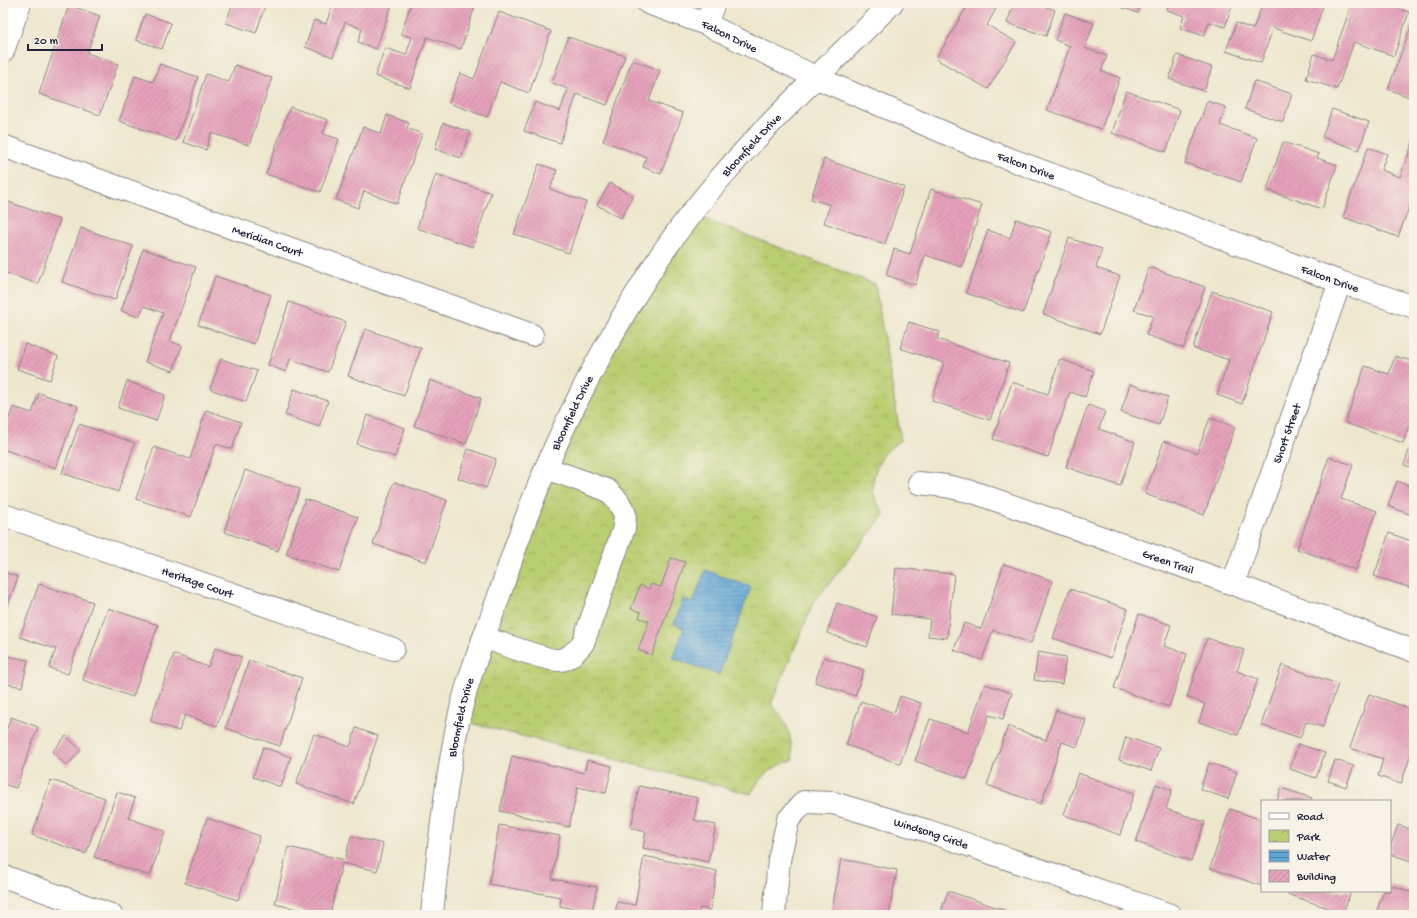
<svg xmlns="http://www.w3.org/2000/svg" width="1417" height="918" font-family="'Gochi Hand',sans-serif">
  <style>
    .park { fill: url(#park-crowns); stroke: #6e7856 }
    .water { fill: url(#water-rules); stroke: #406488 }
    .building { fill: url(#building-hatch) }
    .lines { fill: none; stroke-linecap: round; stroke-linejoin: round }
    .minor-casing { stroke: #888484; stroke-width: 24 }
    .minor { stroke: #fff; stroke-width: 22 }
    .labels { text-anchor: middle; stroke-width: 3.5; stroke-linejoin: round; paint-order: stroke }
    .street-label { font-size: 12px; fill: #22223b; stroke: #f7f3e8 }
  </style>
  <defs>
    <pattern id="park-crowns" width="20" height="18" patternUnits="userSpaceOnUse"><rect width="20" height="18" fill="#b9cd71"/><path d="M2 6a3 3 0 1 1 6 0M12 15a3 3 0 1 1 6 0" fill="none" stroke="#9fb063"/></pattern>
    <pattern id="water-rules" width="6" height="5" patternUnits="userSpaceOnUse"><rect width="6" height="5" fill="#5ea5d4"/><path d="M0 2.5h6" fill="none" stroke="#4d86ad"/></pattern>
    <pattern id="building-hatch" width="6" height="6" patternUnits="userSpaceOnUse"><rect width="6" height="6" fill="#e5a2ba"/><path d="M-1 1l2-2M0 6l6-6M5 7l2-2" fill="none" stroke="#c48ba1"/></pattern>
  </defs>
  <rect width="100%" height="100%" fill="#f7f3e8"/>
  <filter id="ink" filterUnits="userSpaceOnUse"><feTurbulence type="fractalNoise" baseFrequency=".025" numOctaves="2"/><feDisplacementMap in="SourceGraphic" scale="8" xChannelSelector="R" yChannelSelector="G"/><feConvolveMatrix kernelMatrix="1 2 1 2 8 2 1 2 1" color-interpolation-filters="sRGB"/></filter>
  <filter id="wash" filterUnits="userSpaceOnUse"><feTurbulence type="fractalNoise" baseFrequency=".012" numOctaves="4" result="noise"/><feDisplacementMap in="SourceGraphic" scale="16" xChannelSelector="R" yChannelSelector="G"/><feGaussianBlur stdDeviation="0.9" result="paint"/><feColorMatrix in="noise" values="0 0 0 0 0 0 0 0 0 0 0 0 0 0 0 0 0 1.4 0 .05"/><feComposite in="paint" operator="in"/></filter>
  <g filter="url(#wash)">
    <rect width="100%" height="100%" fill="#ede7cd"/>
    <!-- park -->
    <path class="park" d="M691 214 875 284 901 440C881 451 868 476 875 498 877 504 881 509 885 514L814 602 771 704C790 724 790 734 793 760 773 766 760 776 751 794L459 720 546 468Z"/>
    <!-- water -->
    <polygon class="water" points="705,570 751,587 719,675 673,658 684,628 674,624 683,599 693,603"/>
    <g id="blocks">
      <!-- building -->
      <g class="building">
        <polygon points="233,3 266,3 256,33 226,23"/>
        <polygon points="333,3 392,3 376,49 358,42 362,29 345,22 333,57 305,47 314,20 326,24"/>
        <polygon points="411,3 476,3 461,49 427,37 410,88 375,76 385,48 406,55 412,37 401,34"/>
        <polygon points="969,3 985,3 996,9 987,25 1016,42 988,89 936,59"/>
        <polygon points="1014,3 1035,3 1055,10 1046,36 1007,23"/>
        <polygon points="1109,3 1142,3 1138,13"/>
        <polygon points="1169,3 1233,3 1225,27 1209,22 1204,36 1180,28 1184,16 1167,10"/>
        <polygon points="1263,3 1324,3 1311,41 1273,28 1261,63 1226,51 1236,23 1253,29"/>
        <polygon points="1352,3 1381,3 1409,12 1394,56 1354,42 1337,89 1306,79 1314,54 1332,60"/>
        <polygon points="69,5 100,16 87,53 118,64 100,115 39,94"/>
        <polygon points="499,12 551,31 529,93 500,82 487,117 449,103 460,73 474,79"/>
        <polygon points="1065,13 1094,23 1085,48 1107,56 1101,71 1120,78 1101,129 1047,110 1070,46 1055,40"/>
        <polygon points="145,14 171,23 162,49 136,40"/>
        <polygon points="1414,18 1414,99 1388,89"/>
        <polygon points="568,37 625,56 607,105 577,94 560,143 524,131 535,102 560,111 568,89 552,83"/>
        <polygon points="1177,55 1212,67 1204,91 1169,79"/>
        <polygon points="632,60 660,70 649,101 683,113 661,174 643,167 646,157 603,141"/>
        <polygon points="160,64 198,77 176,141 119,121 135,76 153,82"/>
        <polygon points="235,65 272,78 249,145 211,133 206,150 183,142 206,74 229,82"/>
        <polygon points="1254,81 1292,94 1283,122 1245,109"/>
        <polygon points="1126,91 1180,110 1166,152 1112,133"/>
        <polygon points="1207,101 1226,107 1220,125 1257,138 1241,182 1185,163"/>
        <polygon points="290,107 328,120 323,134 339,139 320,192 266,174"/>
        <polygon points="1332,109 1369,122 1359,150 1322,137"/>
        <polygon points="387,115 409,123 407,128 422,134 397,204 364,191 358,208 336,200 363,127 381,134"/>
        <polygon points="443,123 470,132 461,158 435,149"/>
        <polygon points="1414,139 1414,194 1398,237 1343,217 1368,147 1387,154 1381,170 1400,177"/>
        <polygon points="1283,142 1319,154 1317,158 1337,165 1322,209 1267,190"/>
        <polygon points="824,159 904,187 885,244 824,223 830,205 811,199"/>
        <polygon points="539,164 557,170 550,189 586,202 569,253 514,234"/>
        <polygon points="436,174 491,193 473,247 417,228"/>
        <polygon points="610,183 633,196 621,218 597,205"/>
        <polygon points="931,189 982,205 962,267 925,255 915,285 886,275 894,249 910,254"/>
        <polygon points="3,200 60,220 38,284 3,272"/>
        <polygon points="1016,219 1052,232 1023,313 966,293 988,230 1010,238"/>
        <polygon points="81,228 133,246 115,300 62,282"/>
        <polygon points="1069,238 1102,249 1096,268 1120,276 1100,334 1043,314"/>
        <polygon points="143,249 196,267 170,341 182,346 173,371 145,362 163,313 144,306 139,317 121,311"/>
        <polygon points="1149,267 1205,287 1184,348 1146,335 1153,316 1134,310"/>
        <polygon points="215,276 271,295 254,344 198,325"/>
        <polygon points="1212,291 1273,312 1242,404 1217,395 1229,360 1193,348"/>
        <polygon points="289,302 346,322 328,372 290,359 286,372 268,365"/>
        <polygon points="909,322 940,332 937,339 1009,363 990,420 932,401 944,363 900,348"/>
        <polygon points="365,329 421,348 404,396 348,376"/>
        <polygon points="25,344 58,356 50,380 17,369"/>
        <polygon points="1395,356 1414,362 1414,411 1403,443 1345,423 1365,366 1389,374"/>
        <polygon points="221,359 257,371 246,402 210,389"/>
        <polygon points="1060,359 1094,371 1085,397 1070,392 1048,457 993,439 1012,382 1048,394"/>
        <polygon points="430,380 481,398 466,444 414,426"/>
        <polygon points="127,381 165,395 156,421 118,408"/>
        <polygon points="1130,384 1168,397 1159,425 1121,412"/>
        <polygon points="294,389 328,401 319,427 285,415"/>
        <polygon points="39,393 78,406 56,468 3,449 3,436 13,407 32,413"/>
        <polygon points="1088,405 1105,411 1099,429 1135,442 1120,486 1066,467"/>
        <polygon points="206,410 241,422 232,449 216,444 191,517 136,499 154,447 190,459"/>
        <polygon points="367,415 405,428 395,457 357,444"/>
        <polygon points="1210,418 1235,427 1204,515 1145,494 1164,441 1197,453"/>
        <polygon points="79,424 135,443 118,492 62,473"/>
        <polygon points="1414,436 1414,468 1404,465"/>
        <polygon points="468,449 496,459 486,488 458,478"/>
        <polygon points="1329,457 1353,465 1341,499 1377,511 1356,570 1297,549"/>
        <polygon points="245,470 300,489 278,551 224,532"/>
        <polygon points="1397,481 1414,487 1414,516 1388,506"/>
        <polygon points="394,482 447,500 426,562 373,544"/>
        <polygon points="305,499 358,517 339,572 286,554"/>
        <polygon points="1389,533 1414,542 1414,589 1374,576"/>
        <polygon points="671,558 685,562 652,655 638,650 649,621 639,618 641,612 631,609 640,585 649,589 651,584 661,587"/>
        <polygon points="1004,564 1053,581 1031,643 993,630 982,660 954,650 964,623 981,629"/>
        <polygon points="896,568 954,574 947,638 928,636 930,619 891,614"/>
        <polygon points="3,572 18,577 3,618"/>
        <polygon points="39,584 93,602 68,674 49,668 56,649 20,637"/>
        <polygon points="1070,589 1128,609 1111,658 1053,638"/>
        <polygon points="837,603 877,617 867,647 827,633"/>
        <polygon points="108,608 158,625 133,697 83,680"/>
        <polygon points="1139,614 1171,625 1164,646 1187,654 1169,707 1114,688"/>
        <polygon points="1207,638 1244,650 1237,671 1258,679 1238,735 1199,722 1205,704 1187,697"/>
        <polygon points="215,648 242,657 217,726 185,715 179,731 150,721 174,654 208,667"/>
        <polygon points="1038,652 1066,657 1062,684 1034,680"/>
        <polygon points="3,655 28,660 22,687 3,683"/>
        <polygon points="824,657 864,670 855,696 815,682"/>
        <polygon points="249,660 302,678 280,746 226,728"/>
        <polygon points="1282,665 1338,684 1323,727 1306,722 1300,738 1261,725"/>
        <polygon points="985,684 1012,693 1003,719 989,715 967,779 915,761 930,719 968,732"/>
        <polygon points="1369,694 1414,710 1414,745 1401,784 1378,776 1383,759 1350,748"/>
        <polygon points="900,696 921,703 900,764 846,745 861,701 894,713"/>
        <polygon points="1056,710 1086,720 1077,747 1062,742 1041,804 987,785 1008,726 1046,740"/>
        <polygon points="11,717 38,727 16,788 3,784 3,733 5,734"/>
        <polygon points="356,728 378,736 354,804 296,784 314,734 350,747"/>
        <polygon points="66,736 81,750 67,766 52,752"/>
        <polygon points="1126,737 1159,748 1151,771 1119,760"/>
        <polygon points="1298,744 1325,753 1316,778 1290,769"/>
        <polygon points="263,747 291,757 281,787 253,777"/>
        <polygon points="512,756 584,773 587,760 612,766 606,793 578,787 569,827 500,811"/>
        <polygon points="1335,760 1354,766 1346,787 1328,781"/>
        <polygon points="1209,763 1237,772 1228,799 1200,789"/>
        <polygon points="1078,773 1134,793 1120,835 1064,815"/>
        <polygon points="51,780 105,798 86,854 32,835"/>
        <polygon points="1156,784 1172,790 1166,809 1205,822 1191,861 1136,842"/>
        <polygon points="639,786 698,798 694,820 716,825 708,862 643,848 646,832 631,828"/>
        <polygon points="1281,788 1312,798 1311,801 1277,801"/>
        <polygon points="117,792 135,798 128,818 165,831 150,876 94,857"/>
        <polygon points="1230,809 1262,820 1262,886 1210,868"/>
        <polygon points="207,818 260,836 238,900 185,883"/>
        <polygon points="499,825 560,836 552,879 597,887 592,912 560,906 561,897 489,884"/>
        <polygon points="1398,825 1414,830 1414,862 1390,854 1390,847"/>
        <polygon points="351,836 383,844 377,871 342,863 330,915 322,915 275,904 288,847 345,860"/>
        <polygon points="644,856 717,871 710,910 700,908 698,915 615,915 617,902 635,905"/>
        <polygon points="841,859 897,870 889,915 831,915"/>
        <polygon points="1390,885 1414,893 1414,915 1375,915 1384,891 1390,891"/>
        <polygon points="948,891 1007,911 1005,915 940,915"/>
        <polygon points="1288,891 1351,891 1343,913 1287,894"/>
      </g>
    </g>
  </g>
  <g filter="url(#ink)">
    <use href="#blocks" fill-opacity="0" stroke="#888484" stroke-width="1"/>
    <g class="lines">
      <defs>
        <g id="minor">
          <path id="s1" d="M648 3 706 24 817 78 980 148 1340 282 1414 307"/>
          <polyline points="706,24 714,3"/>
          <polyline points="3,51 20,3"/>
          <path id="s2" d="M3 146 532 335"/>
          <path id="s3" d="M919 483 946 486 973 492 1233 584 1414 651"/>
          <path id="s4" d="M3 515 393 649"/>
          <path id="s5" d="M1233 584 1340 282"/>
          <path d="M484 638C498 642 550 662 560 660 570 659 577 650 583 643L624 528 625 514 618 501 607 490 546 468"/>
          <polyline points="3,876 111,915"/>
          <path id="s6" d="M432 915C438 850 445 785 458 722 467 679 484 638 499 596 513 553 528 510 546 468 569 413 597 360 627 309 641 286 655 263 670 242 732 154 816 79 892 3"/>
          <path id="s7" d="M774 915 779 860 788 820 804 802 833 803 928 831 1170 915"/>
        </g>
      </defs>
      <!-- minor casing -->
      <use href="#minor" class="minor-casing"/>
      <!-- minor -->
      <use href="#minor" class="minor"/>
    </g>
  </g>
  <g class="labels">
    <!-- street labels -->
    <g class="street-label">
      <text dy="4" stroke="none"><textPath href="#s1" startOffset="88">Falcon Drive</textPath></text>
      <text dy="4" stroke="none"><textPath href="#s6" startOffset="849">Bloomfield Drive</textPath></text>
      <text dy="4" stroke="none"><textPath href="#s1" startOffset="412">Falcon Drive</textPath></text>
      <text dy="4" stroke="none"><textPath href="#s2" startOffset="281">Meridian Court</textPath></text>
      <text dy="4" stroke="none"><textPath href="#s1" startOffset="736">Falcon Drive</textPath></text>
      <text dy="4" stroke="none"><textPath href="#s6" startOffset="525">Bloomfield Drive</textPath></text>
      <text dy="4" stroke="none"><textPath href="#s5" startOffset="160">Short Street</textPath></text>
      <text dy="4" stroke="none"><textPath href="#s3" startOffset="262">Green Trail</textPath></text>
      <text dy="4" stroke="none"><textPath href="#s4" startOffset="206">Heritage Court</textPath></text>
      <text dy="4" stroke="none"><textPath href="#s6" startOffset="200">Bloomfield Drive</textPath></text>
      <text dy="4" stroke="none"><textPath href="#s7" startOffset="252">Windsong Circle</textPath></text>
    </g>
  </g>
  <!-- margin -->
  <rect width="1417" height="918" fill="none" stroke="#f7f3e8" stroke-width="16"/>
  <!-- legend -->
  <rect x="1261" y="800" width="130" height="92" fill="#f7f3e8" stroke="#a29fa3"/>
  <rect x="1269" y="813" width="20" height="6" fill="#ffffff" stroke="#a29fa3"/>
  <text x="1297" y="820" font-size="12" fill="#22223b">Road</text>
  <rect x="1269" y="830" width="20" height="12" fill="url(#park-crowns)" stroke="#a29fa3"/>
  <text x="1297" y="840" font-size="12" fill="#22223b">Park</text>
  <rect x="1269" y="850" width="20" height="12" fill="url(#water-rules)" stroke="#a29fa3"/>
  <text x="1297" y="860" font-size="12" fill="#22223b">Water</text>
  <rect x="1269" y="870" width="20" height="12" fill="url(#building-hatch)" stroke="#a29fa3"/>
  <text x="1297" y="880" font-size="12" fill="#22223b">Building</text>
  <!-- scale -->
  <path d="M28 44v6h74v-6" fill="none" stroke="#22223b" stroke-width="2"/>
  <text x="34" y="44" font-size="12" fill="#22223b" stroke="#f7f3e8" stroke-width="3" paint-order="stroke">20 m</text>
</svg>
